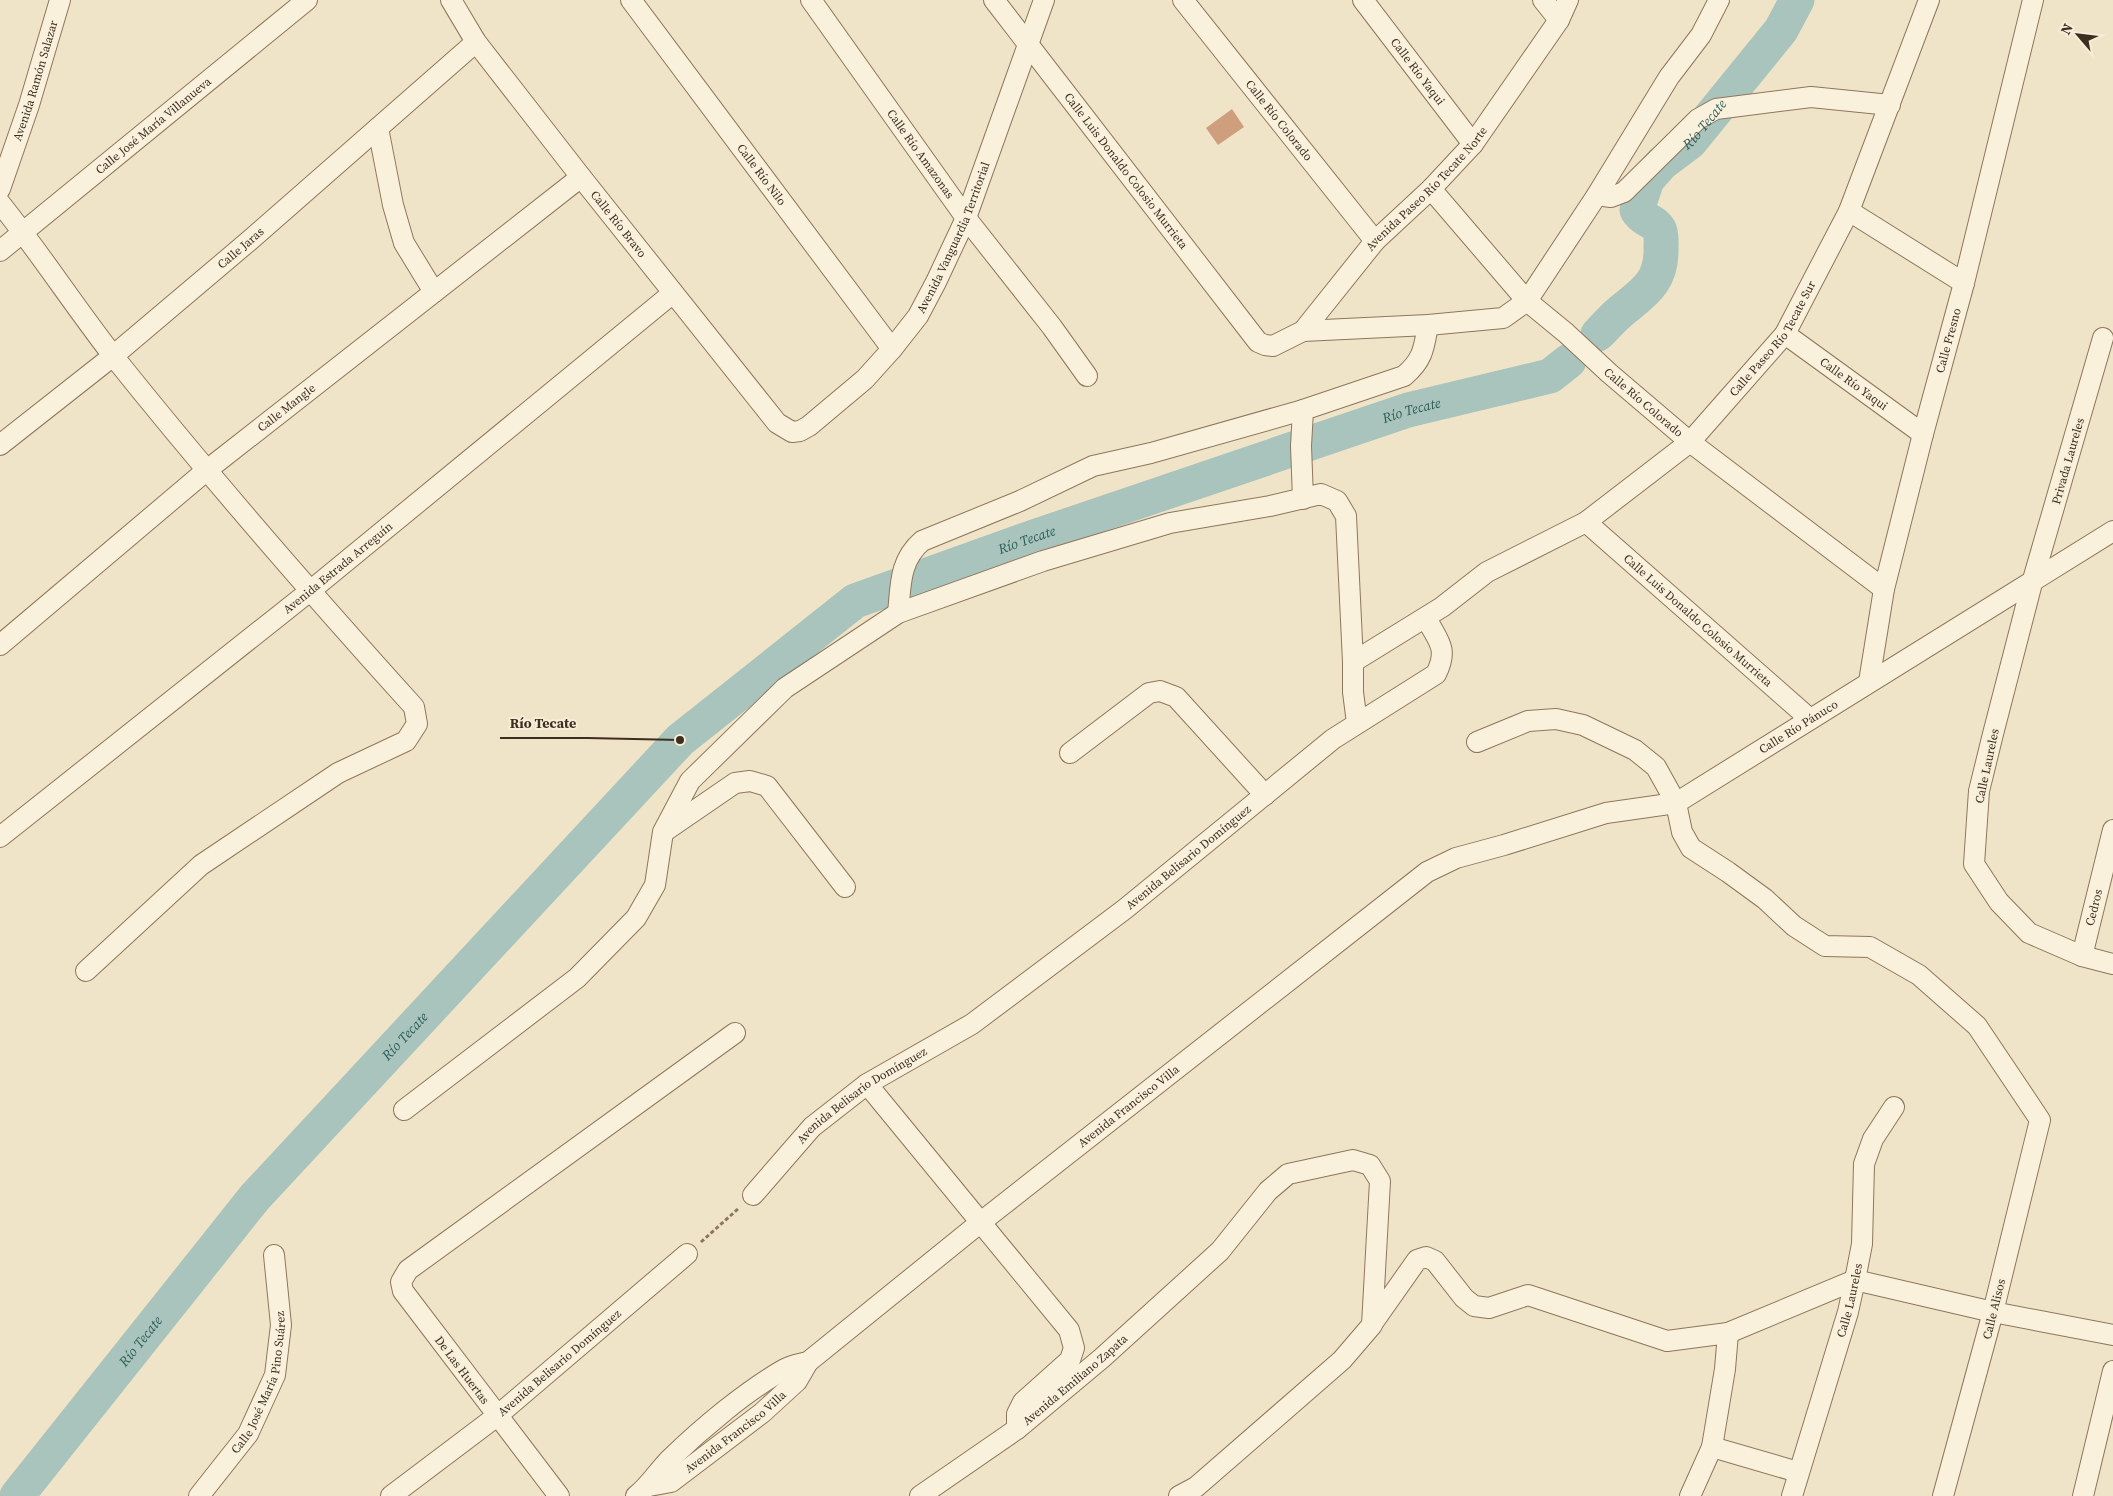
<svg xmlns="http://www.w3.org/2000/svg" width="2113" height="1496" font-family="'Source Serif 4',serif">
  <style>
    .lines { fill: none; stroke-linecap: round; stroke-linejoin: round }
    .river { stroke: #a9c4bc; stroke-width: 35 }
    .building { fill: #cf9f7d }
    .minor-casing { stroke: #8d765c; stroke-width: 22 }
    .path { stroke: #8d765c; stroke-width: 3; stroke-dasharray: 4 2.5; stroke-linecap: butt }
    .minor { stroke: #faf1dc; stroke-width: 20 }
    .labels { text-anchor: middle; stroke-width: 4; stroke-linejoin: round; paint-order: stroke }
    .street-label { font-size: 12px; fill: #3d2e20; stroke: #f7eed8 }
    .water-label { font-size: 14px; font-style: italic; fill: #2f5d5a; stroke: #f7eed8 }
    .leader { fill: none; stroke: #3d2e20; stroke-width: 2 }
    .callout-dot { fill: #3d2e20; stroke: #f7eed8; stroke-width: 2 }
    .callout-label { font-size: 14px; text-anchor: middle; font-weight: bold; fill: #3d2e20; stroke: #f7eed8; stroke-width: 4; stroke-linejoin: round; paint-order: stroke }
  </style>
  <rect width="100%" height="100%" fill="#f0e4c8"/>
  <g class="lines">
    <!-- river -->
    <g class="river">
      <path id="s1" d="M1598 334C1605 327 1612 319 1620 312 1643 293 1662 283 1661 248 1661 242 1662 234 1659 229 1654 220 1643 221 1637 210L1647 180 1662 163 1690 142 1781 30 1797 0"/>
      <path id="s2" d="M17 1496 255 1197 680 740 855 601 1028 539 1408 410 1550 376 1569 361"/>
    </g>
  </g>
  <!-- building -->
  <polygon class="building" points="1232,109 1244,127 1218,145 1206,128"/>
  <g class="lines">
    <defs>
      <g id="minor">
        <path id="s3" d="M451 0 476 42 581 177 777 423 792 432 800 431 809 426 865 379 892 349 918 316 936 282 966 218 1044 0"/>
        <path id="s4" d="M631 0 892 349"/>
        <path id="s5" d="M811 0 966 218 1052 327 1087 376"/>
        <path id="s6" d="M994 0 1258 342 1265 345 1273 346 1303 331 1375 241 1431 189 1473 144 1559 20 1568 0"/>
        <path id="s7" d="M1183 0 1375 241"/>
        <path id="s8" d="M1363 0 1473 144"/>
        <polyline points="1543,0 1559,20"/>
        <polyline points="378,128 393,205 404,243 434,292"/>
        <path id="s9" d="M0 189 29 105 60 0"/>
        <path id="s10" d="M1431 189 1527 301 1566 333 1609 373 1690 442 1884 589"/>
        <polyline points="1597,195 1611,197 1624,192 1698,119 1716,109 1811,97 1890,105"/>
        <path d="M0 203C40 253 75 307 114 357 210 477 311 593 414 707L417 724 406 741 338 773 201 865 86 971"/>
        <polyline points="1849,211 1964,283"/>
        <path id="s11" d="M0 251 307 0"/>
        <polyline points="1303,331 1428,325 1503,318 1527,301 1597,195 1669,77 1701,35 1719,0"/>
        <path id="s12" d="M1785 334 1923 434"/>
        <polyline points="2103,338 2032,583 1993,734 1979,791 1974,864 1999,902 2029,933 2082,956 2113,964"/>
        <path id="s13" d="M0 445 113 356 249 241 476 42"/>
        <path d="M1303 499 1301 446 1303 410 1404 376C1423 360 1424 348 1428 325"/>
        <path id="s14" d="M1586 522 1810 719"/>
        <path d="M898 613C901 585 899 561 922 541L1020 501 1093 466 1151 453 1303 410"/>
        <path id="s15" d="M0 645 207 470 581 177"/>
        <path id="s16" d="M1869 682 1884 589 1923 434 1964 283 2033 0"/>
        <path id="s17" d="M1357 723 1353 692V662L1442 607 1487 572 1586 522 1690 442 1785 334 1849 211 1929 0"/>
        <polyline points="1477,742 1528,721 1556,719 1583,725 1635,750 1656,767 1676,803 1682,832 1691,848 1728,872 1765,899 1794,926 1825,946 1870,947 1919,975 1977,1026 2040,1120 1993,1312 1943,1496"/>
        <polyline points="1070,753 1149,693 1160,691 1176,697 1265,795"/>
        <polyline points="665,831 735,783 750,781 767,786 845,887"/>
        <path id="s18" d="M0 837 310 591 673 293"/>
        <path id="s19" d="M2082 956 2113 830"/>
        <polyline points="867,1084 1069,1330 1074,1348 1070,1360 1023,1402 1017,1414 1017,1429"/>
        <polyline points="404,1110 577,978 636,918 655,885 663,832 690,781 785,688 898,613 1043,561 1170,523 1270,506 1321,494 1337,501 1346,516 1353,662"/>
        <path id="s20" d="M753 1195 812 1127 867 1084 972 1024 1125 909 1333 739 1436 674C1449 648 1438 641 1426 618"/>
        <polyline points="1372,1324 1417,1260 1426,1257 1435,1261 1464,1298 1474,1306 1489,1308 1528,1295 1667,1341 1728,1333 1855,1280 1993,1312 2113,1335"/>
        <polyline points="1712,1447 1725,1369 1728,1333"/>
        <path id="s21" d="M649 1486 671 1482 762 1413 797 1381 808 1362"/>
        <path id="s22" d="M199 1496 248 1434 275 1375 281 1325 274 1255"/>
        <path id="s23" d="M391 1496 497 1416 687 1254"/>
        <polyline points="559,1496 403,1291 401,1282 408,1270 735,1033"/>
        <path id="s24" d="M636 1496C650 1485 657 1472 670 1459 701 1429 747 1390 785 1369 792 1365 800 1364 808 1362L981 1222 1427 872 1456 858 1504 845 1606 813 1676 803 2113 531"/>
        <path id="s25" d="M920 1496 1017 1429 1102 1358 1220 1251 1268 1191 1288 1174 1353 1160 1370 1165 1380 1181 1372 1325 1342 1360 1196 1487 1179 1496"/>
        <polyline points="1690,1496 1712,1447 1798,1472"/>
        <path id="s26" d="M1792 1496 1848 1312 1855 1280 1862 1244 1864 1164 1873 1139 1894 1107"/>
        <polyline points="2083,1496 2113,1371"/>
      </g>
    </defs>
    <!-- minor casing -->
    <use href="#minor" class="minor-casing"/>
    <!-- path -->
    <polyline class="path" points="701,1242 739,1208"/>
    <!-- minor -->
    <use href="#minor" class="minor"/>
  </g>
  <g class="labels">
    <!-- street labels -->
    <g class="street-label">
      <text dy="4" stroke="none"><textPath href="#s8" startOffset="90">Calle Río Yaqui</textPath></text>
      <text dy="4" stroke="none"><textPath href="#s9" startOffset="114">Avenida Ramón Salazar</textPath></text>
      <text dy="4" stroke="none"><textPath href="#s7" startOffset="154">Calle Río Colorado</textPath></text>
      <text dy="4" stroke="none"><textPath href="#s11" startOffset="198">Calle José María Villanueva</textPath></text>
      <text dy="4" stroke="none"><textPath href="#s5" startOffset="189">Calle Río Amazonas</textPath></text>
      <text dy="4" stroke="none"><textPath href="#s6" startOffset="216">Calle Luis Donaldo Colosio Murrieta</textPath></text>
      <text dy="4" stroke="none"><textPath href="#s4" startOffset="218">Calle Río Nilo</textPath></text>
      <text dy="4" stroke="none"><textPath href="#s6" startOffset="670">Avenida Paseo Río Tecate Norte</textPath></text>
      <text dy="4" stroke="none"><textPath href="#s3" startOffset="280">Calle Río Bravo</textPath></text>
      <text dy="4" stroke="none"><textPath href="#s3" startOffset="812">Avenida Vanguardia Territorial</textPath></text>
      <text dy="4" stroke="none"><textPath href="#s13" startOffset="311">Calle Jaras</textPath></text>
      <text dy="4" stroke="none"><textPath href="#s17" startOffset="598">Calle Paseo Río Tecate Sur</textPath></text>
      <text dy="4" stroke="none"><textPath href="#s16" startOffset="351">Calle Fresno</textPath></text>
      <text dy="4" stroke="none"><textPath href="#s12" startOffset="85">Calle Río Yaqui</textPath></text>
      <text dy="4" stroke="none"><textPath href="#s10" startOffset="302">Calle Río Colorado</textPath></text>
      <text dy="4" stroke="none"><textPath href="#s15" startOffset="372">Calle Mangle</textPath></text>
      <text transform="translate(2068 461) rotate(-74)" y="4">Privada Laureles</text>
      <text dy="4" stroke="none"><textPath href="#s18" startOffset="432">Avenida Estrada Arreguín</textPath></text>
      <text dy="4" stroke="none"><textPath href="#s14" startOffset="149">Calle Luis Donaldo Colosio Murrieta</textPath></text>
      <text dy="4" stroke="none"><textPath href="#s24" startOffset="1414">Calle Río Pánuco</textPath></text>
      <text transform="translate(1987 766) rotate(-78)" y="4">Calle Laureles</text>
      <text dy="4" stroke="none"><textPath href="#s20" startOffset="554">Avenida Belisario Domínguez</textPath></text>
      <text dy="4" stroke="none"><textPath href="#s19" startOffset="50">Cedros</textPath></text>
      <text dy="4" stroke="none"><textPath href="#s20" startOffset="149">Avenida Belisario Domínguez</textPath></text>
      <text dy="4" stroke="none"><textPath href="#s24" startOffset="631">Avenida Francisco Villa</textPath></text>
      <text dy="4" stroke="none"><textPath href="#s26" startOffset="204">Calle Laureles</textPath></text>
      <text transform="translate(1994 1309) rotate(-76)" y="4">Calle Alisos</text>
      <text dy="4" stroke="none"><textPath href="#s23" startOffset="215">Avenida Belisario Domínguez</textPath></text>
      <text transform="translate(462 1370) rotate(53)" y="4">De Las Huertas</text>
      <text dy="4" stroke="none"><textPath href="#s25" startOffset="194">Avenida Emiliano Zapata</textPath></text>
      <text dy="4" stroke="none"><textPath href="#s22" startOffset="132">Calle José María Pino Suárez</textPath></text>
      <text dy="4" stroke="none"><textPath href="#s21" startOffset="104">Avenida Francisco Villa</textPath></text>
    </g>
    <!-- water labels -->
    <g class="water-label">
      <text dy="5" stroke="none"><textPath href="#s1" startOffset="272">Río Tecate</textPath></text>
      <text dy="5" stroke="none"><textPath href="#s2" startOffset="1818">Río Tecate</textPath></text>
      <text dy="5" stroke="none"><textPath href="#s2" startOffset="1412">Río Tecate</textPath></text>
      <text dy="5" stroke="none"><textPath href="#s2" startOffset="602">Río Tecate</textPath></text>
      <text dy="5" stroke="none"><textPath href="#s2" startOffset="198">Río Tecate</textPath></text>
    </g>
  </g>
  <!-- callouts -->
  <path class="leader" d="M680 740L587 738H500"/>
  <circle class="callout-dot" cx="680" cy="740" r="5"/>
  <g class="callout-label">
    <text x="543" y="728">Río Tecate</text>
  </g>
  <!-- north arrow -->
  <g transform="translate(2078 35) rotate(298)" stroke="#f7eed8" stroke-width="4" paint-order="stroke">
  <path d="M0-4L9 19L0 12L-9 19Z" fill="#3d2e20"/>
  <text y="-8" font-size="14" font-weight="bold" text-anchor="middle" fill="#3d2e20">N</text>
  </g>
</svg>
